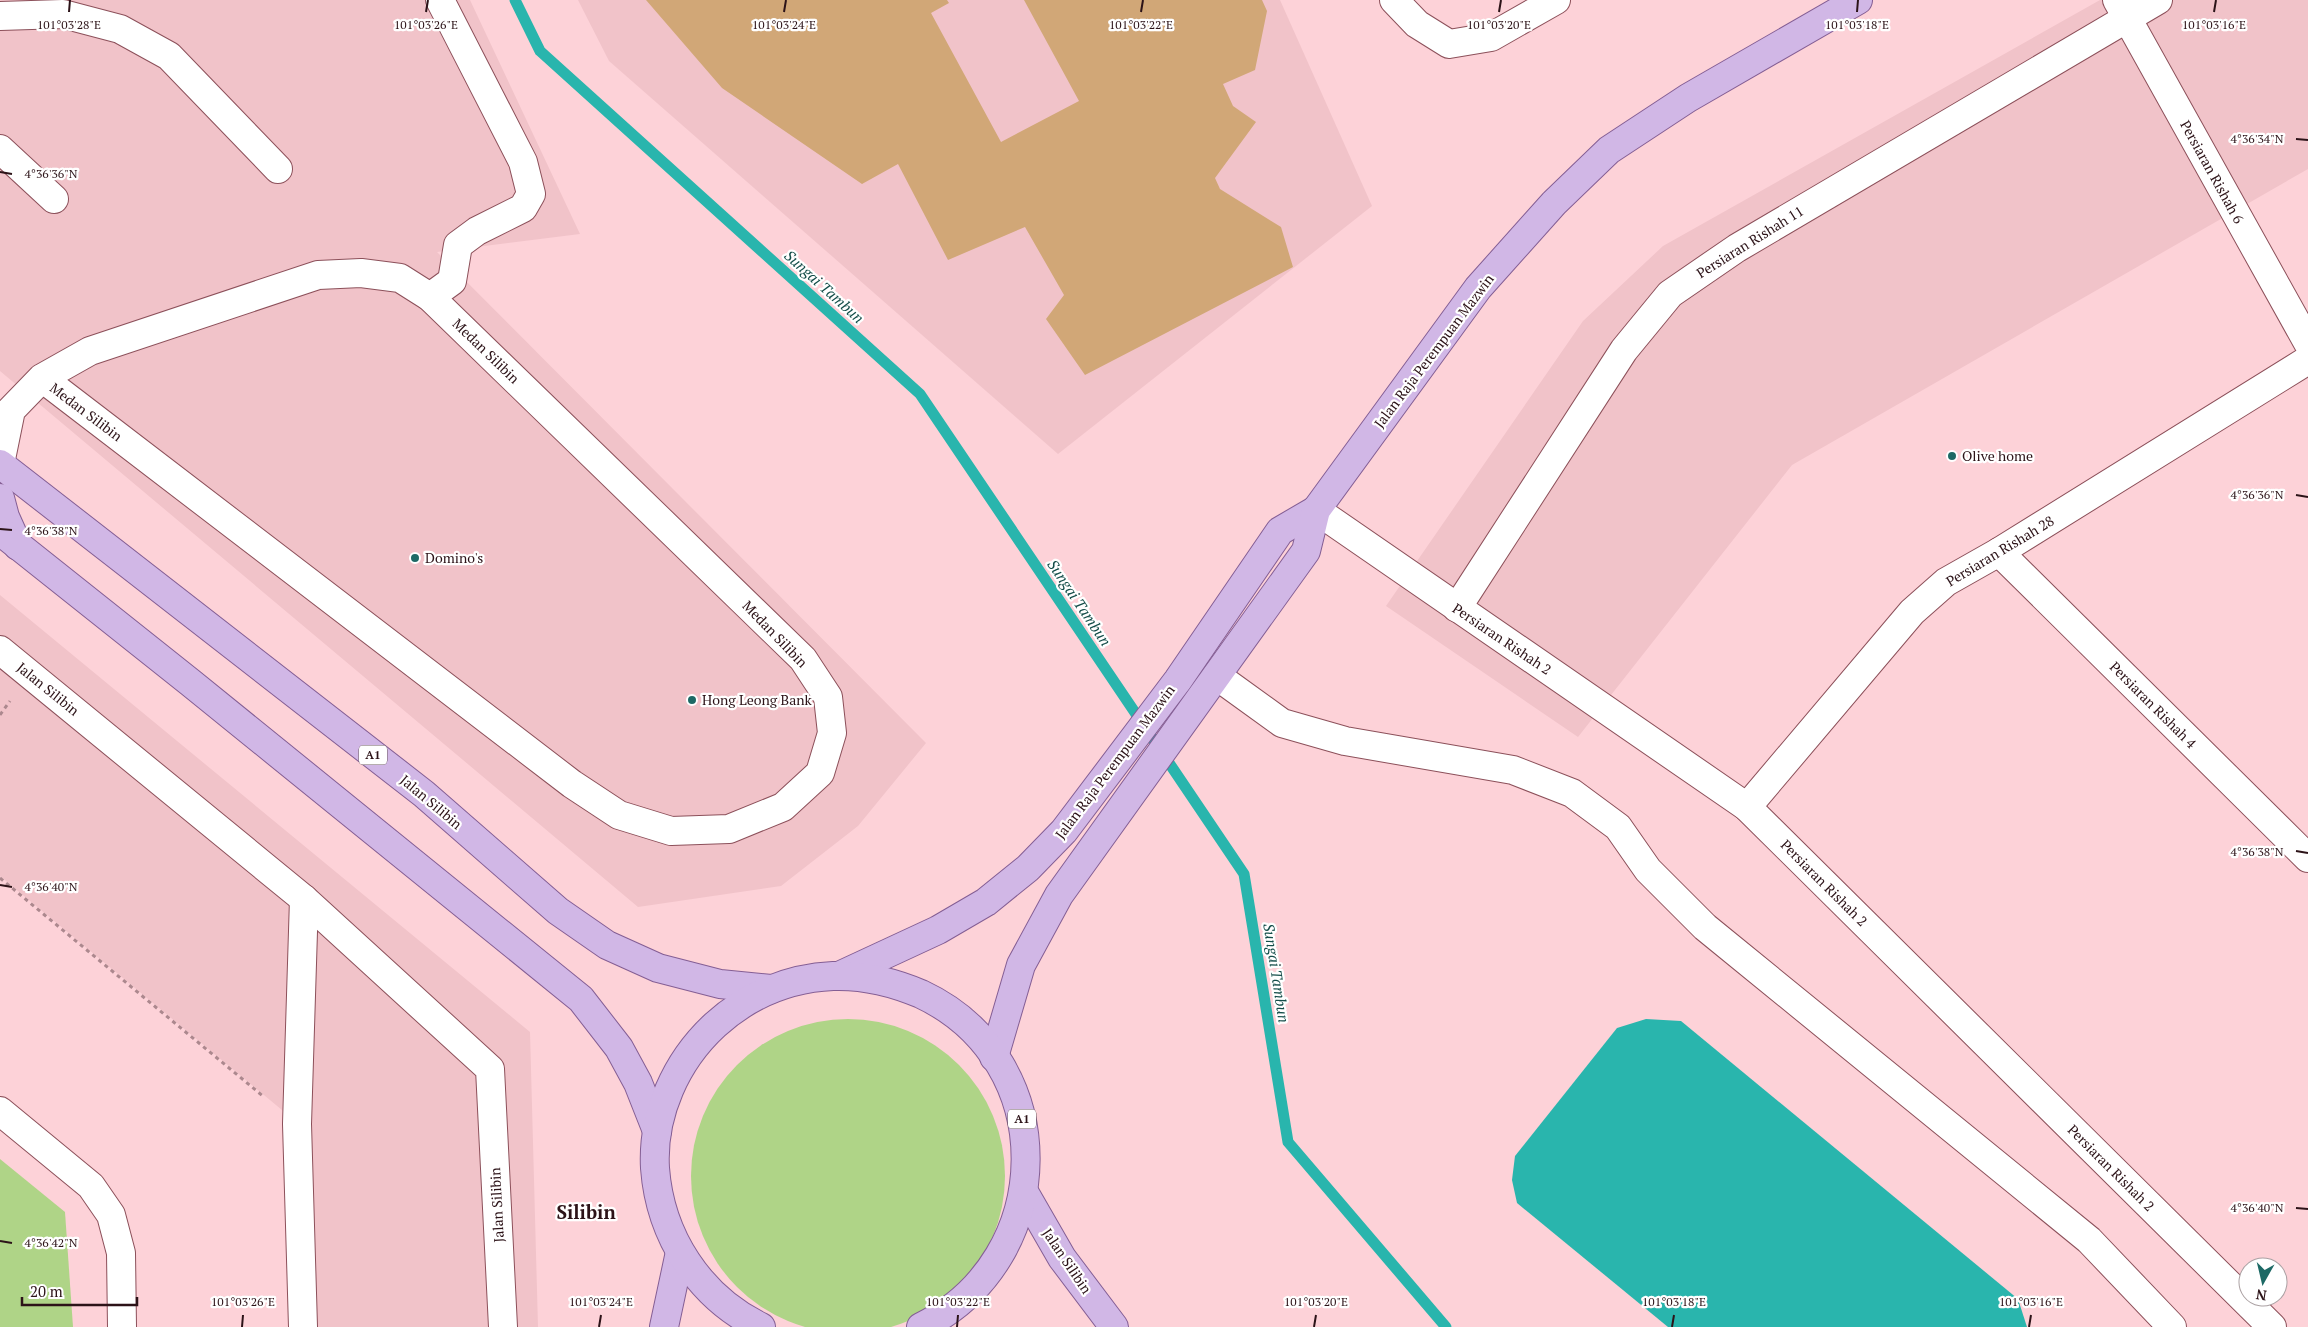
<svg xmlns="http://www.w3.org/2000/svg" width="2308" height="1327" font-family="'PT Serif',serif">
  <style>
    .built { fill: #f1c3c9 }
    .green { fill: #afd487 }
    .water { fill: #29b5ad }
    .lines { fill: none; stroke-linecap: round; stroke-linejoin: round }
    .stream { stroke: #29b5ad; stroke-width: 11 }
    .building { fill: #d1a777 }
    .minor-casing { stroke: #8c505a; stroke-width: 30 }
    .major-casing { stroke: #845e94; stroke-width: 30 }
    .path { stroke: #ac888e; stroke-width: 3; stroke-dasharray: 4 4; stroke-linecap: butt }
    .minor { stroke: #fff; stroke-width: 28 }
    .major { stroke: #d1b7e6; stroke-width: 28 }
    .ticks { fill: none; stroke: #2c1318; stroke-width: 2 }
    .poi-dot { fill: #1d6965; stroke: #fff; stroke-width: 2 }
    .labels { text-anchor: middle; stroke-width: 4.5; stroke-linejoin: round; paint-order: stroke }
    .shield { fill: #fff; stroke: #6b5a5d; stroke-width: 1 }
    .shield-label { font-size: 12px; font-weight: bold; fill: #2c1318 }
    .street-label { font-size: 14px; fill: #2c1318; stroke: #fff }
    .poi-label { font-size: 14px; fill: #2c1318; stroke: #fff; text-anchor: start }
    .water-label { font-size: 15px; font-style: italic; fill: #144d49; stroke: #fff }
    .district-label { font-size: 19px; font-weight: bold; fill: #2c1318; stroke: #fff }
    .ticks-label { font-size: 12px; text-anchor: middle; fill: #2c1318; stroke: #fff; stroke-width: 4.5; stroke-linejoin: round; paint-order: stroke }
  </style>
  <rect width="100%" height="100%" fill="#fdd2d8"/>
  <!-- built -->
  <g class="built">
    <polygon points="0,0 470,0 580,234 437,252 926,743 858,826 781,886 638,907 0,371"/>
    <polygon points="578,0 1280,0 1372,206 1058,454 609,61"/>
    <polygon points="2100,0 2308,0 2308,169 1792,465 1578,737 1386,606 1583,321 1663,246"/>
    <polygon points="0,595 530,1032 538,1327 304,1327 300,1125 0,876"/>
  </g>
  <!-- green -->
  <g class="green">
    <circle cx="848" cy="1176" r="157"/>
    <polygon points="0,1159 65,1212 73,1327 0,1327"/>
  </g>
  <!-- water -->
  <polygon class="water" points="1646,1019 1681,1021 2018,1299 2027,1327 1668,1327 1517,1203 1512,1180 1515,1156 1617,1028"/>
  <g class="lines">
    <!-- stream -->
    <polyline class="stream" points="515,0 540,51 920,394 1244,874 1288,1142 1446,1327"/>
  </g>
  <!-- building -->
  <polygon class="building" points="646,0 947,0 949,3 931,13 1001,142 1079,101 1024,0 1262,0 1267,11 1255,70 1223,84 1233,106 1256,122 1215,178 1220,189 1281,227 1293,267 1085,375 1046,319 1064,295 1025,227 948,260 898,164 862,184 722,88"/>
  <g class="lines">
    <defs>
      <g id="minor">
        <polyline points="1394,0 1417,24 1449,44 1491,37 1556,0"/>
        <polyline points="2117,0 2308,343"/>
        <polyline points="0,16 63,14 120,29 169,56 278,169"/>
        <polyline points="0,149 54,199"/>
        <polyline points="430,297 452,281 458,245 477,231 523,208 531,194 523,162 440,0"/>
        <polyline points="0,464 11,410 42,378 90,351 318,275 361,273 400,278 430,297 803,659 828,697 832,733 820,773 783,807 729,829 671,831 619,815 572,784 42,378"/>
        <polyline points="1316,510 1747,807 2272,1327"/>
        <polyline points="1999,552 2308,858"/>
        <polyline points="1457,608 1624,350 1670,294 1737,248 2158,0"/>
        <polyline points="0,650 304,899 490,1069 503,1327"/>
        <polyline points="1217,676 1282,723 1345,741 1513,770 1572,793 1618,827 1648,870 1705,927 2089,1240 2172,1327"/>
        <polyline points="1747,807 1912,612 1946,582 1999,552 2308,360"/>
        <polyline points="0,1111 91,1186 111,1215 121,1253 122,1327"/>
        <polyline points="303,1327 297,1124 304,899"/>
      </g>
      <g id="major">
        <polyline points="0,464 424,794 558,911 607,945 658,968 720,984 771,989"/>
        <polyline points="0,498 5,517 18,546"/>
        <polyline points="0,531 191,683 581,999 619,1048 638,1083 657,1131"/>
        <polyline points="841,975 938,930 986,902 1028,868 1064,831 1178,680 1280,531 1316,510"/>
        <polyline points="994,1057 1021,965 1059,895 1306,551 1316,510 1478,288 1554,203 1609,150 1688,98 1858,0"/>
        <polyline points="1024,1192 1062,1258 1114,1327"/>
        <polyline points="664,1327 680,1252"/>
        <path d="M761 1327C699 1297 660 1236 655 1168 652 1114 676 1061 715 1025 748 995 789 978 833 976 863 975 893 982 921 994 1062 1060 1059 1259 921 1327"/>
      </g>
    </defs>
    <!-- minor casing -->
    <use href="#minor" class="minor-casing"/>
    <!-- major casing -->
    <use href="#major" class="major-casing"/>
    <!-- path -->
    <g class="path">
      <polyline points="0,715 10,701"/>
      <polyline points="0,878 264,1097"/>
    </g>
    <!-- minor -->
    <use href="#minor" class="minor"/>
    <!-- major -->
    <use href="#major" class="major"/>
  </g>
  <!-- ticks -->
  <path class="ticks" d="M69 12 70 0M426 12 428 0M784 12 786 0M1141 12 1143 0M1499 12 1501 0M1857 12 1858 0M2214 12 2216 0M2296 139 2308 140M0 172 12 174M2296 495 2308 497M0 529 12 530M2296 851 2308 853M0 885 12 887M2296 1208 2308 1209M0 1241 12 1243M242 1327 243 1315M599 1327 601 1315M957 1327 958 1315M1314 1327 1316 1315M1672 1327 1674 1315M2029 1327 2031 1315"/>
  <!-- markers -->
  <g class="poi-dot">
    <circle cx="1952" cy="456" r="5"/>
    <circle cx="415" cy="558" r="5"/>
    <circle cx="692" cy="700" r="5"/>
  </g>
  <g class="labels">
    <!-- shield labels -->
    <g class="shield">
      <rect x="359" y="745.5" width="28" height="19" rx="4"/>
      <rect x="1008" y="1109.5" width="28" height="19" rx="4"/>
    </g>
    <g class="shield-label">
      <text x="373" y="759">A1</text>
      <text x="1022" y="1123">A1</text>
    </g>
    <!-- street labels -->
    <g class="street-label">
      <text transform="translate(2212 172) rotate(61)" y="5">Persiaran Rishah 6</text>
      <text transform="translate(1750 242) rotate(-32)" y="5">Persiaran Rishah 11</text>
      <text transform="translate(486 351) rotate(44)" y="5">Medan Silibin</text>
      <text transform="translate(1434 351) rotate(-53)" y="5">Jalan Raja Perempuan Mazwin</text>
      <text transform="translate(86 412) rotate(37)" y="5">Medan Silibin</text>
      <text transform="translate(2000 551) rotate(-31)" y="5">Persiaran Rishah 28</text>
      <text transform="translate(775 634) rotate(46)" y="5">Medan Silibin</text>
      <text transform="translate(1502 639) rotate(34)" y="5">Persiaran Rishah 2</text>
      <text transform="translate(48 689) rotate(39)" y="5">Jalan Silibin</text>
      <text transform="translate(2153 705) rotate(45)" y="5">Persiaran Rishah 4</text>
      <text transform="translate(1115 762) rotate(-53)" y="5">Jalan Raja Perempuan Mazwin</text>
      <text transform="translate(431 802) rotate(40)" y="5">Jalan Silibin</text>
      <text transform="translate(1824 883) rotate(45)" y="5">Persiaran Rishah 2</text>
      <text transform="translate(2111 1168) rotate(45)" y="5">Persiaran Rishah 2</text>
      <text transform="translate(497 1205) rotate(-93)" y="5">Jalan Silibin</text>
      <text transform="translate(1067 1261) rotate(56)" y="5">Jalan Silibin</text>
    </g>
    <!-- poi labels -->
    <g class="poi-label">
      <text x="1962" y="461">Olive home</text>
      <text x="425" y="563">Domino's</text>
      <text x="702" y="705">Hong Leong Bank</text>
    </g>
    <!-- water labels -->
    <g class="water-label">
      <text transform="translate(824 287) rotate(42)" y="5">Sungai Tambun</text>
      <text transform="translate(1079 603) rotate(56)" y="5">Sungai Tambun</text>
      <text transform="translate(1276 973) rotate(81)" y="5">Sungai Tambun</text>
    </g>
    <!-- district labels -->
    <g class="district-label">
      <text x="586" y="1219">Silibin</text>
    </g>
  </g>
  <g class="ticks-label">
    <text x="69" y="29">101°03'28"E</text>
    <text x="426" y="29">101°03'26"E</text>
    <text x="784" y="29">101°03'24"E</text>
    <text x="1141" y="29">101°03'22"E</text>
    <text x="1499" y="29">101°03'20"E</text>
    <text x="1857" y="29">101°03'18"E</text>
    <text x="2214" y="29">101°03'16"E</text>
    <text x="2257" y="143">4°36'34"N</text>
    <text x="51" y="178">4°36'36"N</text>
    <text x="2257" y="499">4°36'36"N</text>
    <text x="51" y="535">4°36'38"N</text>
    <text x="2257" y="856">4°36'38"N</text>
    <text x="51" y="891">4°36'40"N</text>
    <text x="2257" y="1212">4°36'40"N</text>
    <text x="51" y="1247">4°36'42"N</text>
    <text x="243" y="1306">101°03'26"E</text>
    <text x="601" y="1306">101°03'24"E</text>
    <text x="958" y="1306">101°03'22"E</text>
    <text x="1316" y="1306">101°03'20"E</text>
    <text x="1674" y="1306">101°03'18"E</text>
    <text x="2031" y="1306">101°03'16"E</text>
  </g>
  <!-- north arrow -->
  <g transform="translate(2263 1282) rotate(188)"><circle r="24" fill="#ffffff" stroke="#aba1a3"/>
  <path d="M0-4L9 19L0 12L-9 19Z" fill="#1d6965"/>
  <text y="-8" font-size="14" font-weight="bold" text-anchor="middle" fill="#2c1318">N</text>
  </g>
  <!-- scale -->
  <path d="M22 1297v8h115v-8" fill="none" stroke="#2c1318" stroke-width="2.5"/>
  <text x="30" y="1297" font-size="15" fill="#2c1318" stroke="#ffffff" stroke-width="4" paint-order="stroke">20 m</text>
</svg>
